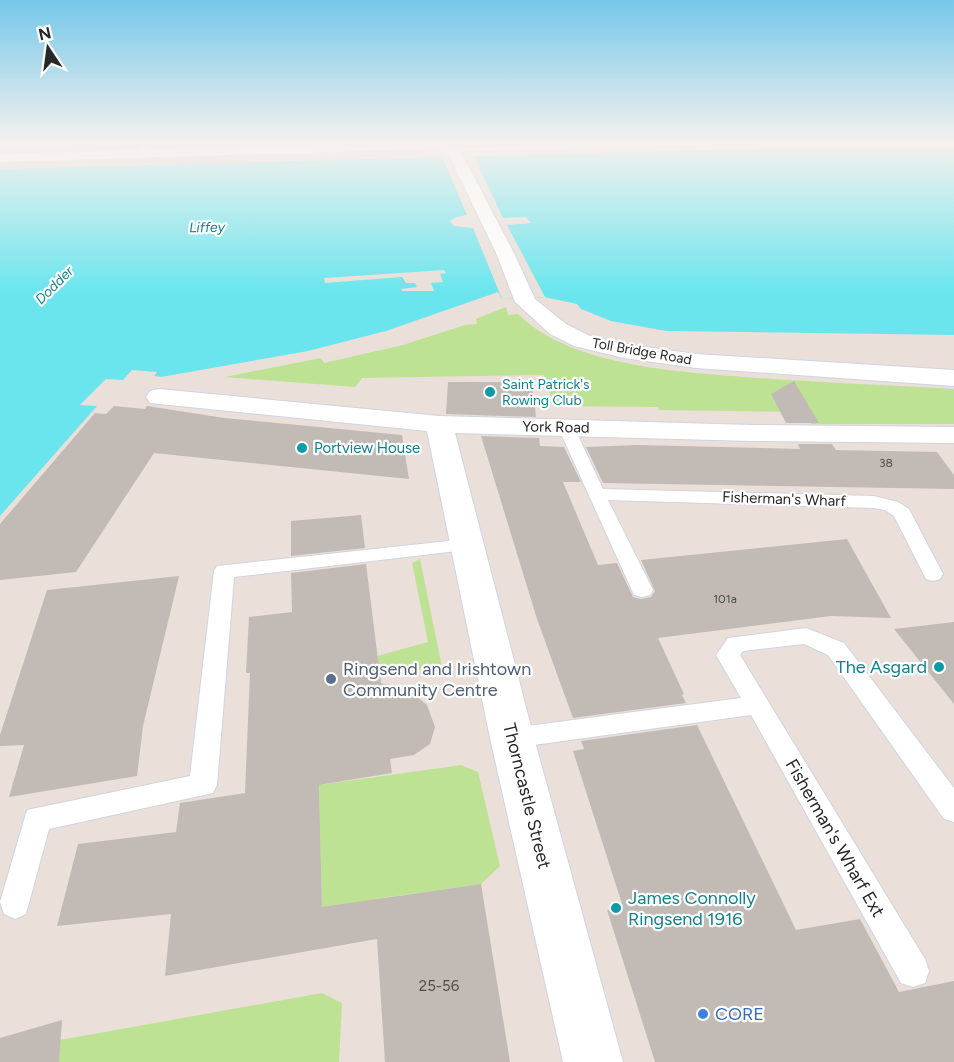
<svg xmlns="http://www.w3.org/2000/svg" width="954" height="1062" font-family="Figtree,sans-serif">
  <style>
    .green { fill: #bee294 }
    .plaza { fill: #d6d0cb }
    .water { fill: #6ae5ee }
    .pier { fill: #eadfd9 }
    .building { fill: #c2bbb5 }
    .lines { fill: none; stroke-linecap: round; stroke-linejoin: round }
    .lane-casing { stroke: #ced5e1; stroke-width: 2 }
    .street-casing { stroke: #ced5e1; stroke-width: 2 }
    .secondary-casing { stroke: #ced5e1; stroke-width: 2 }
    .lane { fill: #fff; fill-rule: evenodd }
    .street { fill: #fff; fill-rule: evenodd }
    .secondary { fill: #fff; fill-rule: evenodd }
    .culture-dot { fill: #0f9aa8; stroke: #fff; stroke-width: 2 }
    .service-dot { fill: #5c6f8a; stroke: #fff; stroke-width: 2 }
    .shop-dot { fill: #3f7fe0; stroke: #fff; stroke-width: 2 }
    .labels { text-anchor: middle; stroke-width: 4.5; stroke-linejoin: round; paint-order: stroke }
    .number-label { font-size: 12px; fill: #4e4c4a }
    .far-water-label { font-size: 14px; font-style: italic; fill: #0d8296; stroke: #fff }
    .far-street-label { font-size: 14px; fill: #272727; stroke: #fff }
    .far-culture-label { font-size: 14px; fill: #0d838f; stroke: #fff; text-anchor: start }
    .street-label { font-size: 15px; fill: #272727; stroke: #fff }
    .culture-label { font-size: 15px; fill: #0d838f; stroke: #fff; text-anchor: start }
    .near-number-label { font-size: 15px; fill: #4e4c4a }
    .near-culture-label { font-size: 18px; fill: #0d838f; stroke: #fff; text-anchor: end }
    .near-service-label { font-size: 18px; fill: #4e5e75; stroke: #fff; text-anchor: start }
    .near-street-label { font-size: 18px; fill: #272727; stroke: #fff }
    .near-shop-label { font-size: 18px; fill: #366cbe; stroke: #fff; text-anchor: start }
  </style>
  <rect width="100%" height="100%" fill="#eadfd9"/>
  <!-- green -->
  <g class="green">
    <path d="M506 307 508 315 518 314C572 368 685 372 757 378 823 383 888 385 954 389V424H811L805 412 659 410 658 407 554 406 544 375 362 378 355 387 225 377 321 358 324 363 403 345 465 325 477 324 476 319Z"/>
    <polygon points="420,559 442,667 380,676 377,656 428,642 412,563"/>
    <polygon points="461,765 478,772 500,866 481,884 375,899 377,936 323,948 319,785"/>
    <polygon points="322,993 342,1003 339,1062 59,1062 60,1040"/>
  </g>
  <!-- plaza -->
  <polygon class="plaza" points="406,149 444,156 0,169 0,160 205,157 211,154"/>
  <!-- water -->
  <polygon class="water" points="954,143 954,335 666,331 611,321 581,309 577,304 544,297 502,299 498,292 386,331 308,351 161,377 154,376 157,372 132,370 123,380 106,379 80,405 97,406 0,516 0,169"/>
  <!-- pier -->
  <g class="pier">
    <polygon points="474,156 503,218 526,217 531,223 507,225 545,297 502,299 473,228 454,226 450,221 456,217 467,215 442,157"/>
    <polygon points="444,270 446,273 440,274 443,282 431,283 434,291 402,291 401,289 417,287 415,283 406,283 402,277 325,283 324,278"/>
  </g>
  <!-- building -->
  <g class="building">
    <polygon points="794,381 819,423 786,423 771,394"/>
    <polygon points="448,382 532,382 536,417 446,414"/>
    <polygon points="114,406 145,409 147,406 224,418 402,435 409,479 154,453 76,572 0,580 0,524 95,413 106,414"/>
    <polygon points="481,436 539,438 540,446 564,447 581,482 563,482 598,565 617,563 633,597 641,599 651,597 655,591 641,560 847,539 891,618 831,616 658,638 684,694 682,695 686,703 573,718 537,619"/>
    <polygon points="798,444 832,444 836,450 937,452 954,475 954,489 603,483 586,447 637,445 800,449"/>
    <polygon points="361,515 365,548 291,556 291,521"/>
    <polygon points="366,564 381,683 410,691 427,705 435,727 430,744 414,755 390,759 392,773 319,785 322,907 481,884 510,1062 385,1062 377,939 165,976 171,914 57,926 78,844 176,832 180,803 245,793 250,673 246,673 249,617 292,612 291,573"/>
    <polygon points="179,576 143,726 137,776 9,797 24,745 0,746 0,735 47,590"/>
    <polygon points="954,622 954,704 894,629"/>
    <polygon points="697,725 796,930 860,919 899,992 954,981 954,1062 655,1062 607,910 623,907 573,751 584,749 581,741"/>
    <polygon points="62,1020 59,1062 0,1062 0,1038"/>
  </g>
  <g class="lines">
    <defs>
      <g id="lane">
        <polygon points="144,143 152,143 141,157 135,157 134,155"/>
        <polygon points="612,143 719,143 715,145 447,152 443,150 447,148"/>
        <polygon points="566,422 574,427 603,489 874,496 898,502 909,509 943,574 940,579 933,581 926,579 894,516 885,510 874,508 608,500 653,590 650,595 642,597 634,595 558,427"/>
        <polygon points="467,539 474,541 477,545 474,549 234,577 217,785 213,793 49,829 26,914 15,919 4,914 0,902 27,810 190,776 214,571 217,566"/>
        <polygon points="806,628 844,643 954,788 954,822 944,819 828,655 804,644 743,651 740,655 925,959 929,971 925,983 913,987 901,983 751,715 512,748 503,745 499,738 503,731 512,728 741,698 716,655 728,638"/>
      </g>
      <polygon id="street" points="159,389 439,416 752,425 954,427 954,443 752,441 455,433 534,738 623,1062 563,1062 490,738 427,431 150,403 146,397 150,391"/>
      <g id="secondary">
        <polygon points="346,143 429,145 422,149 0,162 0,154"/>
        <polygon points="429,143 444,143 461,152 514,253 535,299 566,324 590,336 624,344 696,354 954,370 954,386 696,368 624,358 574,346 550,334 515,302 496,253 450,157 430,147"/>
      </g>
    </defs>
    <!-- lane casing -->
    <use href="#lane" class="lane-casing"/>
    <!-- street casing -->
    <use href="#street" class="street-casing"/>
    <!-- secondary casing -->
    <use href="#secondary" class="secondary-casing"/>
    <!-- lane -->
    <use href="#lane" class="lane"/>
    <!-- street -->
    <use href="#street" class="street"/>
    <!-- secondary -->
    <use href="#secondary" class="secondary"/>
  </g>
  <!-- sky -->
  <linearGradient id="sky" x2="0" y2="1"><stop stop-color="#75c8ea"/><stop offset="0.49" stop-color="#f6f1ee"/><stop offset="1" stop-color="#f6f1ee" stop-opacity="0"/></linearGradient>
  <rect width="954" height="292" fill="url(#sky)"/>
  <!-- markers -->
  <g class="culture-dot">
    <circle cx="490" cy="392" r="6"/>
    <circle cx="302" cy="448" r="6"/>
    <circle cx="939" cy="667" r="6"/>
    <circle cx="616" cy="908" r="6"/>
  </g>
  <circle class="service-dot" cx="331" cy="679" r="6"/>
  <circle class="shop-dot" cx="703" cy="1014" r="6"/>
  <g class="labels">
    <!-- number labels -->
    <g class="number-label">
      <text x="886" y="467">38</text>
      <text x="725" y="603">101a</text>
    </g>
    <!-- far-water labels -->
    <g class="far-water-label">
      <text transform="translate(207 227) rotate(-1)" y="5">Liffey</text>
      <text transform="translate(54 285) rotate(-45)" y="5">Dodder</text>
    </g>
    <!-- far-street labels -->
    <g class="far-street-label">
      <text transform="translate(642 351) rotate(10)" y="5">Toll Bridge Road</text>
    </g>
    <!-- far-culture labels -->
    <g class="far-culture-label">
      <text x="502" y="389">Saint Patrick's<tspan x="502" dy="16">Rowing Club</tspan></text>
    </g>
    <!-- street labels -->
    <g class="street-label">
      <text transform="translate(556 427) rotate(1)" y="5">York Road</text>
      <text transform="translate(784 499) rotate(2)" y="5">Fisherman's Wharf</text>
    </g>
    <!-- culture labels -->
    <g class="culture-label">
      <text x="314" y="453">Portview House</text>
    </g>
    <!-- near-number labels -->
    <g class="near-number-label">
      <text x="439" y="991">25-56</text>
    </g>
    <!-- near-culture labels -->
    <g class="near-culture-label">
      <text x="927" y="673">The Asgard</text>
      <text x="628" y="904" text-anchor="start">James Connolly<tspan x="628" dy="21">Ringsend 1916</tspan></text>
    </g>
    <!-- near-service labels -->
    <g class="near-service-label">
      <text x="343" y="675">Ringsend and Irishtown<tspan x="343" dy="21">Community Centre</tspan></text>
    </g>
    <!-- near-street labels -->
    <g class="near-street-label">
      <text transform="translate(527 796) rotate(76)" y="6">Thorncastle Street</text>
      <text transform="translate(835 838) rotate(60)" y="6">Fisherman's Wharf Ext</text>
    </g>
    <!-- near-shop labels -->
    <g class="near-shop-label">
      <text x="715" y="1020">CORE</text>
    </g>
  </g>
  <!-- north arrow -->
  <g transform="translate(48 48) rotate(347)" stroke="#ffffff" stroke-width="4.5" paint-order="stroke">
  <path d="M0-4.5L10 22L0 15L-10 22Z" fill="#272727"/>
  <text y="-9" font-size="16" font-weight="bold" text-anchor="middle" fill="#272727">N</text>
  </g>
</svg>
